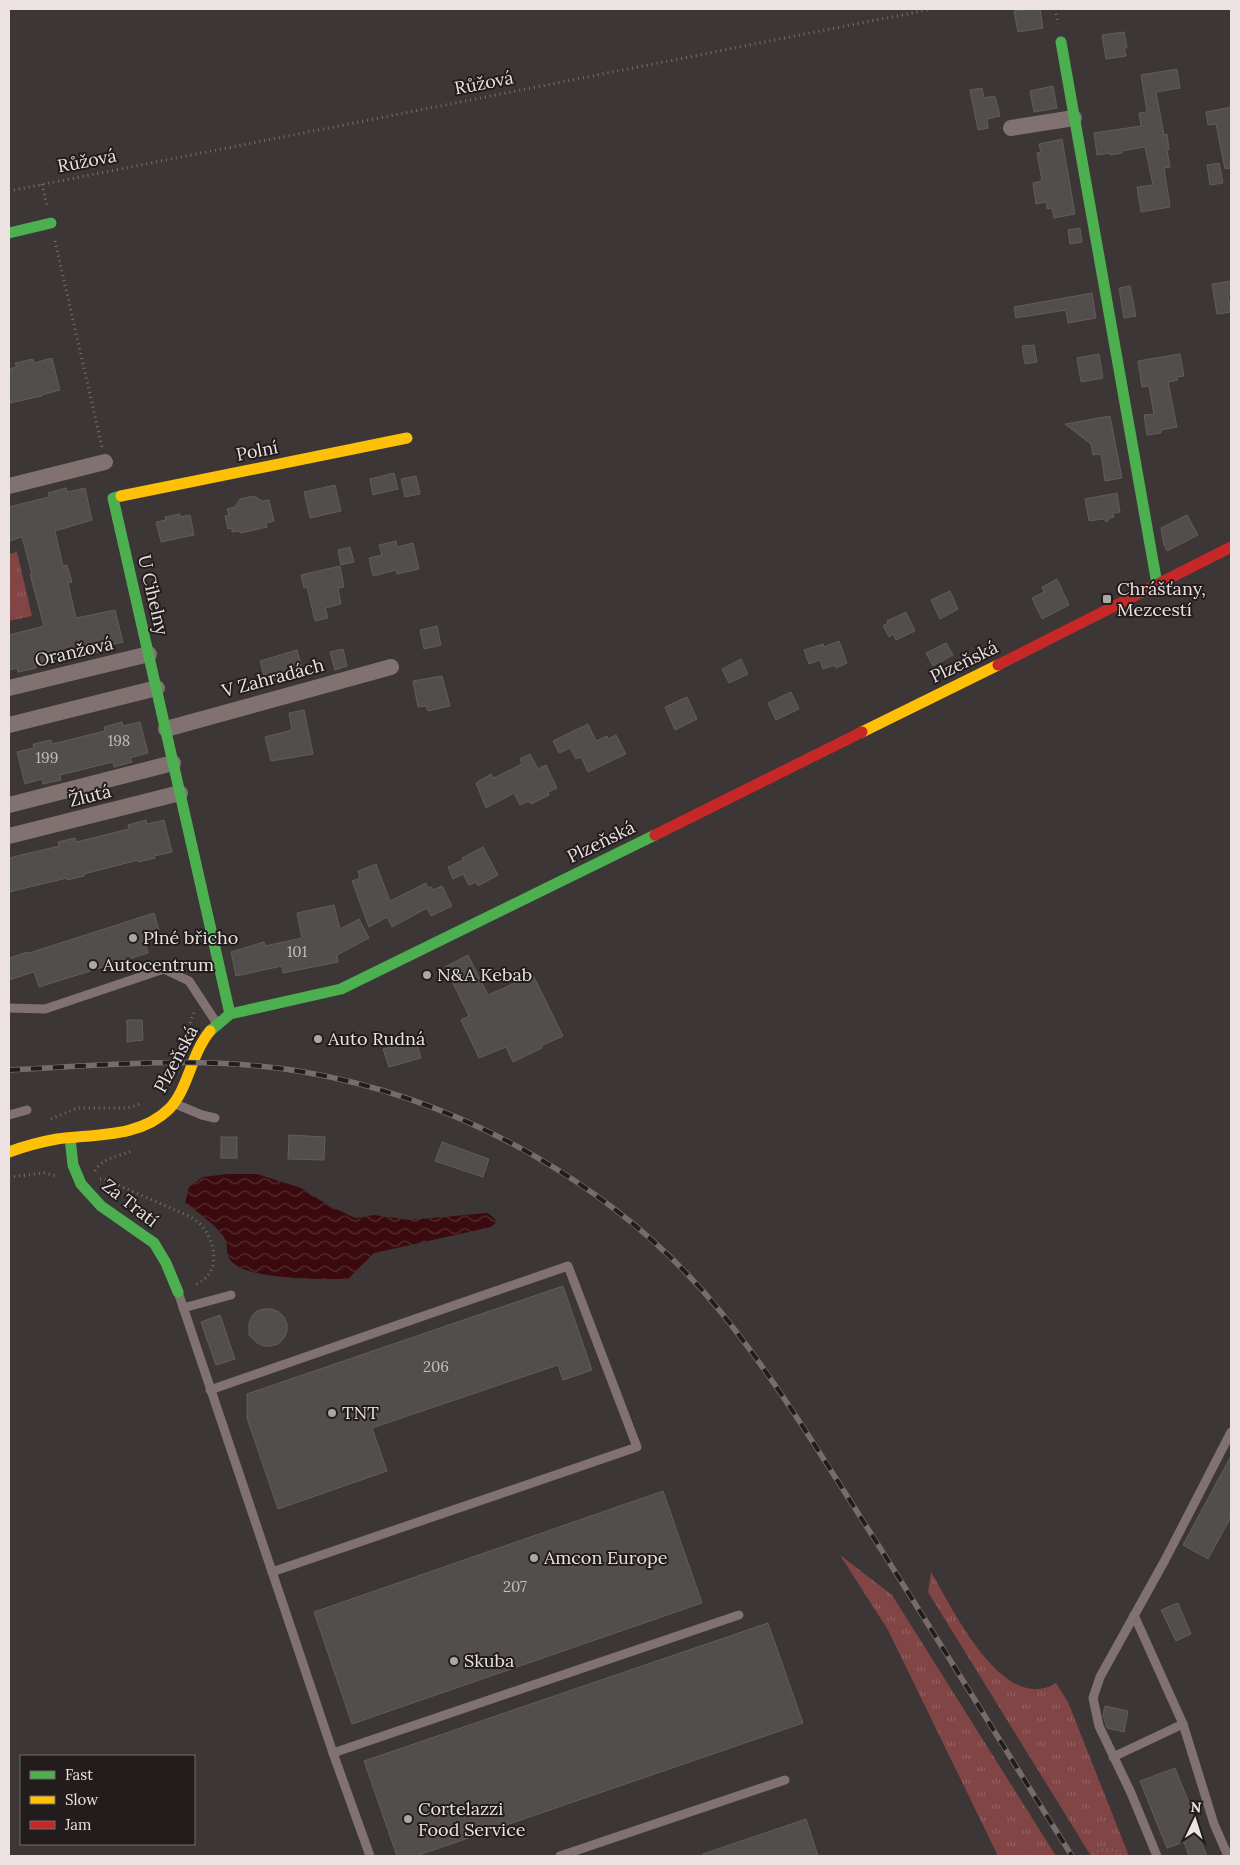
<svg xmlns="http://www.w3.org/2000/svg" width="1240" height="1865" font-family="Lora,serif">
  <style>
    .grass { fill: url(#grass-tufts) }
    .water { fill: url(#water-waves) }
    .building { fill: #534e4e; stroke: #625d5c }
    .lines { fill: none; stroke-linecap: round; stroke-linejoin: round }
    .path { stroke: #796e6d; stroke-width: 3; stroke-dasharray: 1 4; stroke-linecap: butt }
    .lane { stroke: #817170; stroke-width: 9 }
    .street { stroke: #817170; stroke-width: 16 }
    .fast { stroke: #4caf50; stroke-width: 11 }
    .slow { stroke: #ffc107; stroke-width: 11 }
    .jam { stroke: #c62828; stroke-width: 11 }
    .rail-casing { stroke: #756c6b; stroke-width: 5.5 }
    .rail { stroke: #221c1c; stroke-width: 4; stroke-dasharray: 11; stroke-linecap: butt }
    .poi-dot { fill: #aea6a5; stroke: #221c1c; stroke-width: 2 }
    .labels { text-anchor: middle; stroke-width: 4; stroke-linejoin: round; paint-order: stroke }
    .number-label { font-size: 15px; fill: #c5bdbc }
    .street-label { font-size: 18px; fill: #ebe2e1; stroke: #221c1c }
    .poi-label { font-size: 18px; fill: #ebe2e1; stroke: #221c1c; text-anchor: start }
  </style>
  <defs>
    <pattern id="grass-tufts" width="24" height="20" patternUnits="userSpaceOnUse" patternTransform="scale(1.25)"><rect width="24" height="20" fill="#804544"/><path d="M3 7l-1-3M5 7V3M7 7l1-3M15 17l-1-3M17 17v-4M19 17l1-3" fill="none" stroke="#92605f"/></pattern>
    <pattern id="water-waves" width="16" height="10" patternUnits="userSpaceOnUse" patternTransform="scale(1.25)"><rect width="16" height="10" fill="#3a0a0e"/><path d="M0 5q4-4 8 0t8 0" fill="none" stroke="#572d31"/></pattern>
  </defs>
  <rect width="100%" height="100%" fill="#3c3636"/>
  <!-- grass -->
  <g class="grass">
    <polygon points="17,552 32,616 9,621 9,554"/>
    <polygon points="840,1555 892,1595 1056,1856 998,1856 888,1630"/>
    <path d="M931 1572C952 1607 1003 1716 1056 1683L1068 1702 1129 1856H1091L928 1592Z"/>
  </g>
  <!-- water -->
  <path class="water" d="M228 1174H257L301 1188 326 1204 355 1218 374 1215 409 1220 488 1213 497 1221 491 1227 374 1253 348 1279C324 1279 241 1281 229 1258 226 1252 228 1244 225 1239 220 1228 195 1210 185 1203L189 1187 203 1177Z"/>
  <!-- building -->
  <g class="building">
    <polygon points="1029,9 1040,9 1043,28 1018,32 1014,11"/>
    <polygon points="1124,32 1127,48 1124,48 1126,56 1106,59 1102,35"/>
    <polygon points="1177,69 1180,88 1156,92 1164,135 1167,134 1169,150 1167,150 1170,167 1164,168 1170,207 1141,212 1137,187 1153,185 1145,147 1121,151 1122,153 1110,155 1110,153 1097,155 1094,133 1141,126 1139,113 1147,112 1141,75"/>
    <polygon points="1053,86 1057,108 1034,112 1030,91"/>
    <polygon points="982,88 984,98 994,96 996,99 1000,116 987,119 988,128 978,130 970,90"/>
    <polygon points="1231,107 1231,168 1225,169 1216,124 1208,125 1206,112"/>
    <polygon points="1062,139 1075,214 1054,218 1052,208 1047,209 1046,202 1036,204 1033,183 1042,181 1037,153 1041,152 1039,144"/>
    <polygon points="1219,163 1223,183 1210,185 1207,165"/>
    <polygon points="1080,228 1082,242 1070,244 1068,230"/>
    <polygon points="1231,281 1231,294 1228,295 1231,312 1217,314 1212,284"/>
    <polygon points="1130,286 1136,316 1124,318 1119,288"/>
    <polygon points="1092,293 1096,318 1068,323 1066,310 1016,318 1014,307"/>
    <polygon points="1034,345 1037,362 1025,364 1022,346"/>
    <polygon points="1099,354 1103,378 1081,382 1077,358"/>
    <polygon points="1180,354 1184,376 1177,377 1178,380 1168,382 1177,427 1161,430 1161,433 1147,435 1144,415 1154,414 1149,386 1142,387 1138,361"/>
    <polygon points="52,358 60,390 42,395 42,396 9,403 9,369 17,367 15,363 33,359 34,363"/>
    <polygon points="1110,416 1122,478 1105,481 1101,454 1093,455 1091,444 1065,424"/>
    <polygon points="394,473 398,489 373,495 370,479"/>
    <polygon points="416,476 420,494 405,497 401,479"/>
    <polygon points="335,485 341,511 310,518 304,492"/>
    <polygon points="66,488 67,492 85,488 92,520 55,531 63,566 67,565 72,582 68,583 76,618 115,610 123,642 105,646 106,650 89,655 88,651 35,664 36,668 18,672 17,668 9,670 9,635 44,626 30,574 32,574 22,537 9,541 9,507 49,497 48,493"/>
    <polygon points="1117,493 1120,512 1113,513 1114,517 1110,518 1107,522 1103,519 1089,521 1085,499"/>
    <polygon points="254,496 262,501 269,500 274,521 266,523 267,527 241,533 238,531 232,532 232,528 228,529 225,516 229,515 227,509 235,507 240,499"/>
    <polygon points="180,514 180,517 190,515 194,535 161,542 156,522 166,520 165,517"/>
    <polygon points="1187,515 1198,535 1167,551 1164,545 1161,528"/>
    <polygon points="396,541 397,547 413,543 419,569 397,574 396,570 373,576 369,558 382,555 379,545"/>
    <polygon points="350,547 354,562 341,565 338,550"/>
    <polygon points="340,566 344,587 338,588 341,604 325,608 328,618 315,621 307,587 304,588 301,575"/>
    <polygon points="1057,579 1069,605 1042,619 1032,598 1044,592 1042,587"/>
    <polygon points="950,591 958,609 940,619 931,600"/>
    <polygon points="906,612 915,631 896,640 893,634 889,637 883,626 888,623 887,621"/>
    <polygon points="437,626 441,645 424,649 420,630"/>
    <polygon points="839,641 847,663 836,668 835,665 823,669 820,660 809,664 804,650 823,644 824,647"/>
    <polygon points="946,643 953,655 933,666 926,653"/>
    <polygon points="343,649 347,666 335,670 330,652"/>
    <polygon points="297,650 304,676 267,686 260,661"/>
    <polygon points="741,659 748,674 729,683 722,669"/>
    <polygon points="442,676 450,706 428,711 426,706 418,707 413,681"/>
    <polygon points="791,692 799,709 776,720 768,703"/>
    <polygon points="687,697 697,719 675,730 665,707"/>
    <polygon points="304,710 313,754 271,761 265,737 292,730 289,713"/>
    <polygon points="122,722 123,726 140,722 148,753 130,758 132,762 114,767 113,762 60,775 61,780 43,784 42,779 25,784 17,752 34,748 33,744 51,740 52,744 105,731 104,727"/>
    <polygon points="588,724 596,741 607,736 608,739 616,735 626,754 588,772 581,757 576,759 570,748 559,753 553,741"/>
    <polygon points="530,754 538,769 546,765 557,788 548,792 549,795 531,804 529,801 520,805 514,793 486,808 476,783 491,774 494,778 522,764 520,759"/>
    <polygon points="146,820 147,824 164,820 172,852 154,856 155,858 138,862 138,860 84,874 84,876 67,880 67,878 9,892 9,858 59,846 58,842 75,838 76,842 129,829 128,825"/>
    <polygon points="483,847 498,875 478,886 476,882 469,885 463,874 453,879 448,867 463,860 462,858"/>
    <polygon points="376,864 390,901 426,883 428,888 431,887 433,890 442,886 452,906 431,916 427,908 392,927 387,917 369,927 352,881 360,878 358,871"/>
    <polygon points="334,905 340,929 359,919 369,938 337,955 338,962 283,973 282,966 236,976 231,952 264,942 265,946 302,938 297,913"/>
    <polygon points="154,913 159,930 143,935 148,953 39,987 34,972 9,980 9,958 28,952 29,953"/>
    <polygon points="468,955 488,995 533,975 563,1036 541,1046 542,1048 513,1062 506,1047 479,1058 461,1020 469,1016 445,967"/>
    <polygon points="127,1020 142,1020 143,1040 127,1042"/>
    <polygon points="416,1040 421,1058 389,1067 383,1049"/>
    <polygon points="289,1135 325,1137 324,1160 288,1159"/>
    <rect x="221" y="1137" width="16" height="21"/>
    <polygon points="442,1142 489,1159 483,1177 435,1161"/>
    <polygon points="563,1286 592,1370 563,1380 558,1365 372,1428 387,1471 278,1509 247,1418 247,1394"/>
    <polygon points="264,1309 272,1309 279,1312 284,1317 287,1324 287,1331 284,1338 278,1344 271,1346 264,1346 257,1343 249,1335 249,1323 252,1316 257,1311"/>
    <polygon points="220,1315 235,1359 216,1365 201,1322"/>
    <polygon points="1231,1456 1231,1517 1208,1559 1183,1545"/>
    <polygon points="663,1491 702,1603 352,1724 314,1612"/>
    <polygon points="1178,1603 1191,1634 1176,1641 1161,1610"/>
    <polygon points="768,1623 803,1723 416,1856 397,1856 364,1761"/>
    <polygon points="1105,1706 1128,1711 1124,1732 1107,1728 1103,1715"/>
    <polygon points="1175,1768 1202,1835 1199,1836 1207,1856 1189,1856 1184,1842 1167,1848 1140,1781"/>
    <polygon points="806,1819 818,1856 703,1856 703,1854"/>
  </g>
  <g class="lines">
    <!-- path -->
    <g class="path">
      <polyline points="1055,9 1058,24"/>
      <polyline points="42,184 47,206"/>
      <polyline points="9,191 932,9"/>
      <polyline points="55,241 102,447"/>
      <polyline points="190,1023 195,1010"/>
      <polyline points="51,1119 77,1108 128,1108 140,1104"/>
      <path d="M95 1171C102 1158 119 1156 132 1151"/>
      <polyline points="9,1177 44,1173 57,1176"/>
      <path d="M100 1179H104L191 1217C195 1220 200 1223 203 1227 217 1246 220 1274 195 1285"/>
      <polyline points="1088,1856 1101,1850 1116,1850 1122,1856"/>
    </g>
    <!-- lane -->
    <g class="lane">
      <polyline points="9,1008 45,1009 164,969 189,981 216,1022"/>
      <polyline points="173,1103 202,1115 215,1118"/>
      <polyline points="9,1115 27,1110"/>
      <polyline points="178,1292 333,1753 739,1615"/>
      <polyline points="183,1308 231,1295"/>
      <polyline points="210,1390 568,1266 637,1447 272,1572"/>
      <polyline points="1134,1615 1183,1724 1214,1824 1228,1856"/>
      <polyline points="333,1753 370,1856"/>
      <polyline points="1113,1757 1183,1724"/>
      <polyline points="560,1856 785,1780"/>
      <polyline points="1157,1856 1131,1793 1099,1726 1093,1698 1100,1677 1165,1560 1231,1432"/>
    </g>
    <!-- street -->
    <g class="street">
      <polyline points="1011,128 1074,118"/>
      <polyline points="9,486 105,462"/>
      <polyline points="9,688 149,654"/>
      <polyline points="9,725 157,688"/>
      <polyline points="166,729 391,667"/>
      <polyline points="9,805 173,763"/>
      <polyline points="9,836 180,793"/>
    </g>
    <!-- fast -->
    <g class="fast">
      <polyline points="1061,42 1157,584"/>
      <polyline points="9,233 51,223"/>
      <polyline points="121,496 113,498 230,1014"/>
      <polyline points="210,1031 230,1014 341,989 655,835"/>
      <polyline points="70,1138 73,1165 81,1184 101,1206 154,1243 166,1263 178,1292"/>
    </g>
    <!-- slow -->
    <g class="slow">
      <polyline points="121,496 407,438"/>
      <polyline points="862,732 998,665"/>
      <path d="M9 1152C25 1146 40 1142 57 1139 94 1134 140 1138 169 1109 188 1090 191 1054 210 1031"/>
    </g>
    <!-- jam -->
    <g class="jam">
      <polyline points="998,665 1231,547"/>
      <polyline points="655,835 862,732"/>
    </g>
    <defs>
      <path id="rail" d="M9 1070C107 1065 206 1055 304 1072 461 1099 619 1187 720 1311 776 1380 822 1457 870 1532 938 1639 1004 1748 1072 1856"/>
    </defs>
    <!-- rail casing -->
    <use href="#rail" class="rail-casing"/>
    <!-- rail -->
    <use href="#rail" class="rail"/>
  </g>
  <!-- markers -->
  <g class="poi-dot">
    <rect x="1102" y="594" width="10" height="10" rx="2.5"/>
    <circle cx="133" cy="938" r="5"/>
    <circle cx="93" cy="965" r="5"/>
    <circle cx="427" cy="975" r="5"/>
    <circle cx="318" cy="1039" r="5"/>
    <circle cx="332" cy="1413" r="5"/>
    <circle cx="534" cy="1558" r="5"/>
    <circle cx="454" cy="1661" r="5"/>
    <circle cx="408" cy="1819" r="5"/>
  </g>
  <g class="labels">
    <!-- number labels -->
    <g class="number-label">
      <text x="119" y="746">198</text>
      <text x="47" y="763">199</text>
      <text x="297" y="957">101</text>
      <text x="436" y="1372">206</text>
      <text x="515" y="1592">207</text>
    </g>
    <!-- street labels -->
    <g class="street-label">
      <text transform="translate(484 83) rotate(-11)" y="6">Růžová</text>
      <text transform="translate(87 161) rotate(-11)" y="6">Růžová</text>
      <text transform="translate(257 451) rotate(-11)" y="6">Polní</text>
      <text transform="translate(153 595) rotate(77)" y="6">U Cihelny</text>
      <text transform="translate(74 652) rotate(-13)" y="6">Oranžová</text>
      <text transform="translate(964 662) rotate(-26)" y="6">Plzeňská</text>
      <text transform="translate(273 678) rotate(-15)" y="6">V Zahradách</text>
      <text transform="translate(90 796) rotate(-14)" y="6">Žlutá</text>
      <text transform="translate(601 842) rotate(-26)" y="6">Plzeňská</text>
      <text transform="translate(176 1059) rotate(-62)" y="6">Plzeňská</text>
      <text transform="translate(130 1203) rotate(38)" y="6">Za Tratí</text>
    </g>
    <!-- poi labels -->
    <g class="poi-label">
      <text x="1117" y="595">Chrášťany,<tspan x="1117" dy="21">Mezcestí</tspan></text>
      <text x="143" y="944">Plné břicho</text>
      <text x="103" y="971">Autocentrum</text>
      <text x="437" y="981">N&amp;A Kebab</text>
      <text x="328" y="1045">Auto Rudná</text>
      <text x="342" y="1419">TNT</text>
      <text x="544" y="1564">Amcon Europe</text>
      <text x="464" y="1667">Skuba</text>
      <text x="418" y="1815">Cortelazzi<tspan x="418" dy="21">Food Service</tspan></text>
    </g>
  </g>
  <!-- border -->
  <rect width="1240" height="1865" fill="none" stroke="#ebe2e1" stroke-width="20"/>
  <!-- legend -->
  <rect x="20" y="1755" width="175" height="90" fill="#221c1c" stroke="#726b6b"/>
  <rect x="30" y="1771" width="25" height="8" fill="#4caf50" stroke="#726b6b"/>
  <text x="65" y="1780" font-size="15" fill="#ebe2e1">Fast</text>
  <rect x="30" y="1796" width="25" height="8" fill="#ffc107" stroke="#726b6b"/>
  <text x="65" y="1805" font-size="15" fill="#ebe2e1">Slow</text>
  <rect x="30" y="1821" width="25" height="8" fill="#c62828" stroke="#726b6b"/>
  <text x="65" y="1830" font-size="15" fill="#ebe2e1">Jam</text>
  <!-- north arrow -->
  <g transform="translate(1195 1820) rotate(4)" stroke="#221c1c" stroke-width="4" paint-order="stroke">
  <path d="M0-4L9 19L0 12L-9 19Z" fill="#ebe2e1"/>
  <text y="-8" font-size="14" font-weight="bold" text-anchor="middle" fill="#ebe2e1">N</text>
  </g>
</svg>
